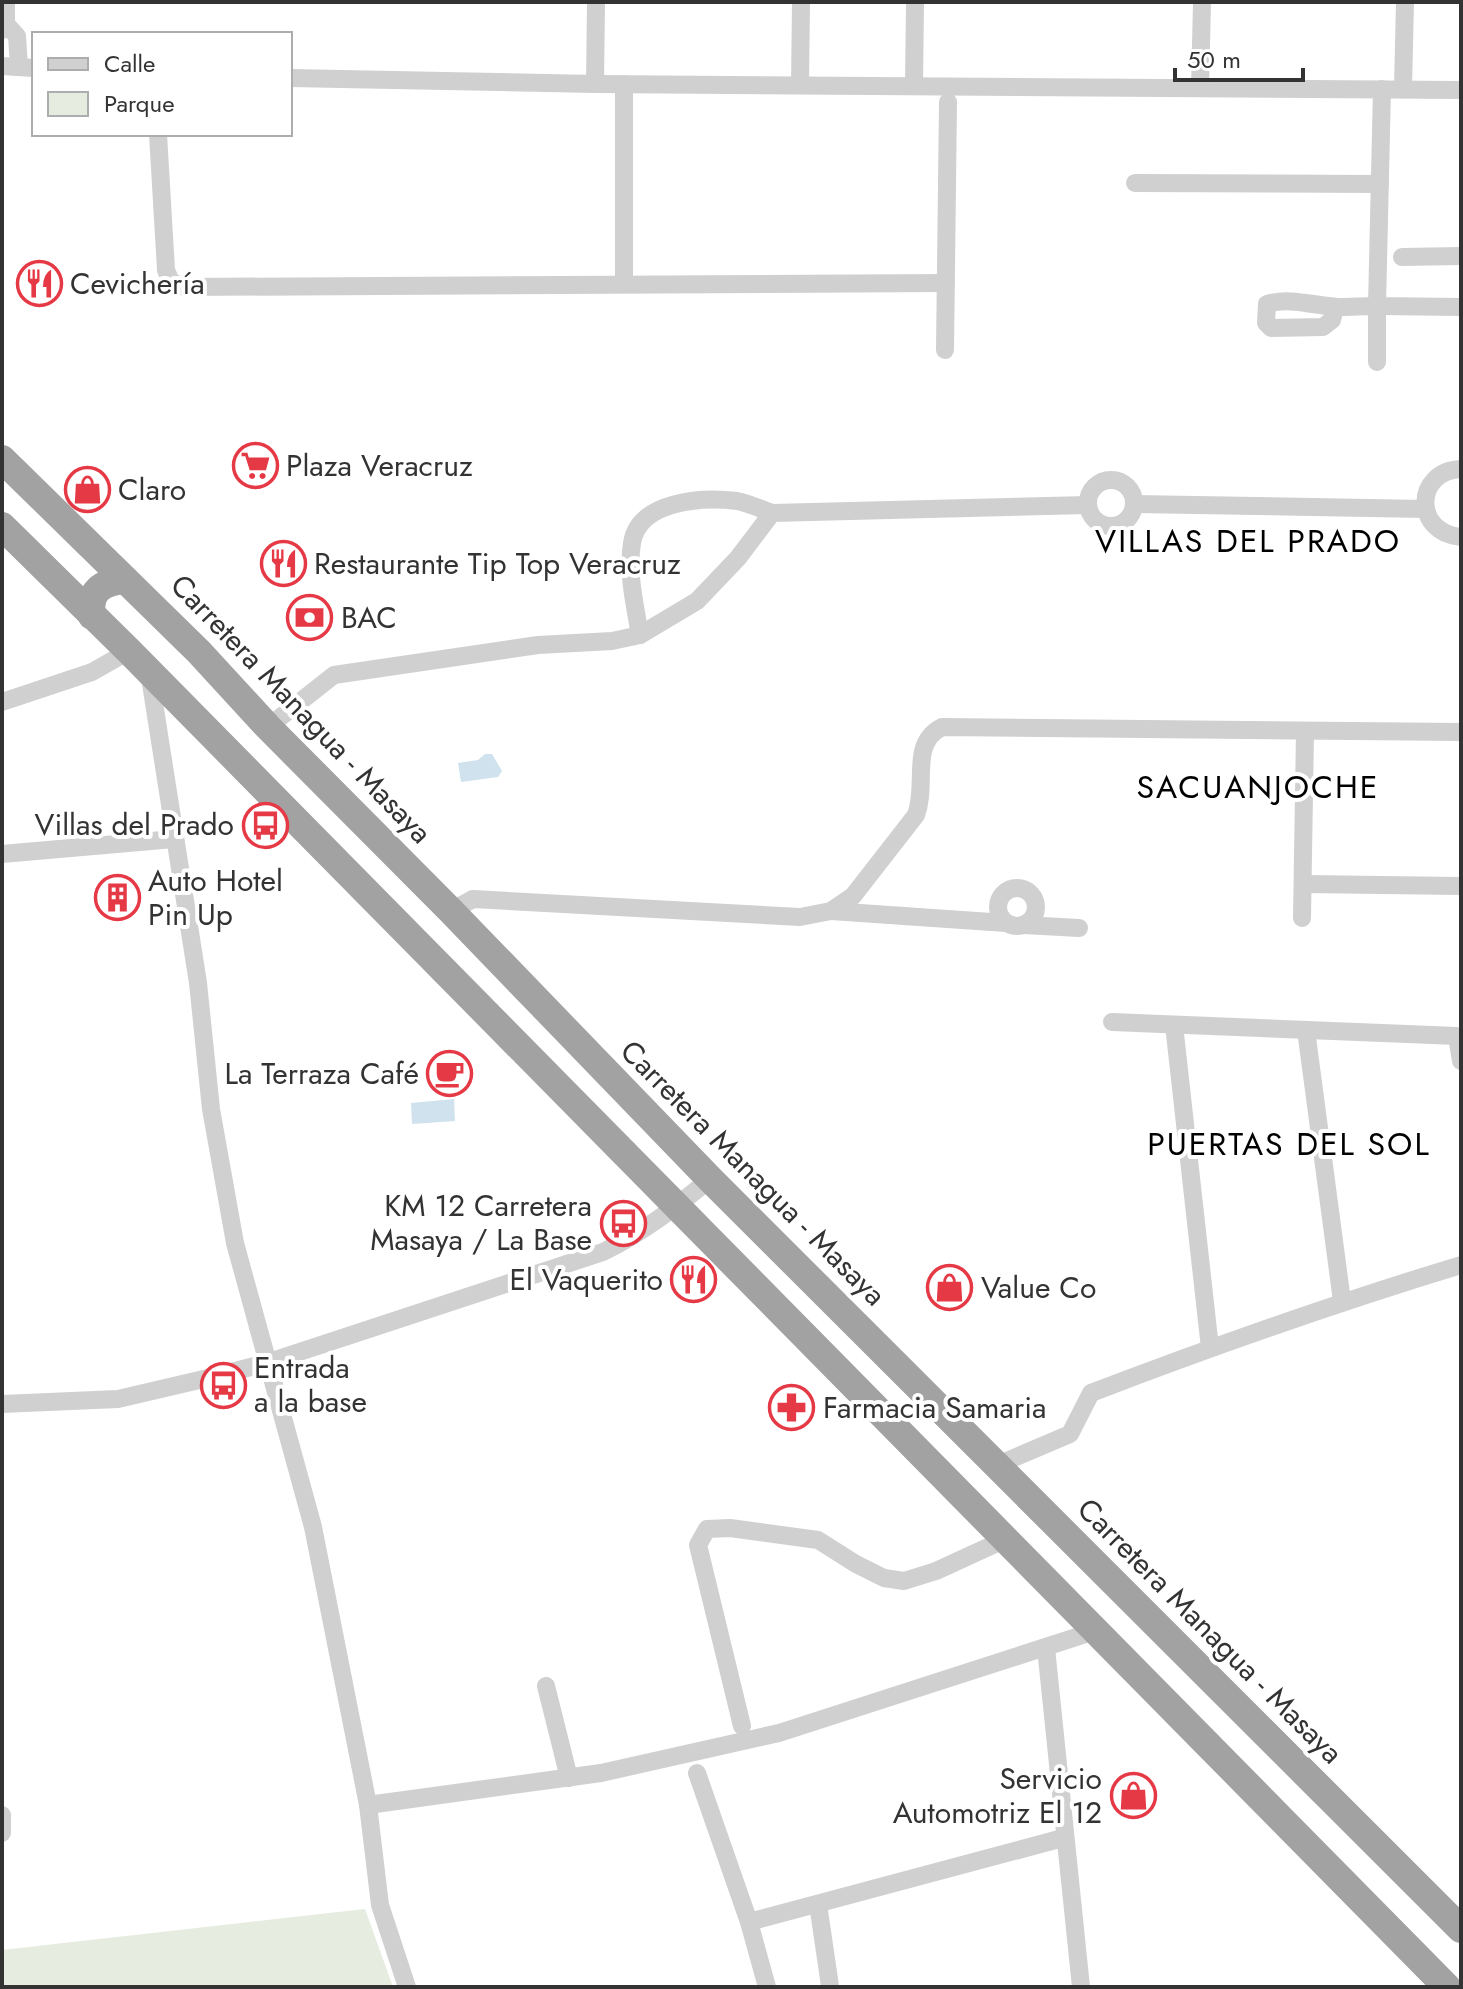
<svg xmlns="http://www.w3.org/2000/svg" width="1463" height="1989" font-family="Jost,sans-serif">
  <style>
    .green { fill: #e6ecdf }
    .water { fill: #cfe2ee }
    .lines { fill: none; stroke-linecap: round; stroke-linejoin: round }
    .minor { stroke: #d0d0d0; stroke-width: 18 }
    .trunk { stroke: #a2a2a2; stroke-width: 28 }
    .labels { text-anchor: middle; stroke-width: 8; stroke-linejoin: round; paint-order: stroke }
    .poi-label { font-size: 30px; fill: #333; stroke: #fff; text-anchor: start }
    .street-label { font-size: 30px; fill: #333; stroke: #fff }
    .neighbourhood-label { font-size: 32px; letter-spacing: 2px; fill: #000; stroke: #fff }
  </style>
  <rect width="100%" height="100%" fill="#fff"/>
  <!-- green -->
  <polygon class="green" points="365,1909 393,1987 2,1987 2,1950"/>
  <!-- water -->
  <g class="water">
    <polygon points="485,754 492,754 502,771 498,777 461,782 458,763 478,760"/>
    <polygon points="454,1099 455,1121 412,1124 411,1103"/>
  </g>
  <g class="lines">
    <!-- minor -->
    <g class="minor">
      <polyline points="6,24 17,36 19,67"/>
      <polyline points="2,30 6,24 6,2"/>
      <polyline points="2,66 34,68"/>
      <polyline points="290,78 595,84 1461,90"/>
      <polyline points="595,84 596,2"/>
      <polyline points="800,85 801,2"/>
      <polyline points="914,85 915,2"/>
      <polyline points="1200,88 1202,2"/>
      <polyline points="1403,88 1405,2"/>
      <polyline points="1382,89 1377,306 1461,307"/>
      <polyline points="158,134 166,270 171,282 184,287 946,283"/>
      <polyline points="1135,183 1380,184"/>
      <polyline points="1402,257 1461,256"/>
      <polyline points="624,284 624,84"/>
      <path d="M1335 307 1332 320 1323 327 1271 328 1266 323 1267 304C1290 297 1315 306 1338 307 1351 307 1364 306 1377 306V362"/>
      <polyline points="945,350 948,102"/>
      <path d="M1461 469C1414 471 1413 533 1461 537"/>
      <circle cx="1111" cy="503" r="23"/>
      <polyline points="1134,504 1426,509"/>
      <path d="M640 635C635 605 627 573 632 543 639 500 703 497 737 501 748 503 761 509 772 513L1088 505"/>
      <polyline points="149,671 198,983 211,1109 235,1243 313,1527 368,1805 380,1905 407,1987"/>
      <polyline points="2,702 92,672 129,651"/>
      <polyline points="268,727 334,675 538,645 612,641 640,635 697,601 738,558 772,513"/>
      <polyline points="2,854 174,839"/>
      <polyline points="1303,884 1461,886"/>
      <circle cx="1017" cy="907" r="19"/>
      <path d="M451 911 473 899 800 917 831 911 853 896 916 815C928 783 909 744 942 727L1461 732"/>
      <polyline points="831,911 1006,923"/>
      <polyline points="1302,918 1305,731"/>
      <polyline points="1024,925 1079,928"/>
      <polyline points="1112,1022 1457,1036 1461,1061"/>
      <polyline points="1174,1025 1210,1348"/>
      <polyline points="1306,1030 1342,1301"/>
      <path d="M2 1404 118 1399 208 1378 266 1363 603 1252C642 1233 676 1207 710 1179"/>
      <path d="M995 1466 1070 1434 1091 1393C1214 1346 1336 1303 1461 1265"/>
      <polyline points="1046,1648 1081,1987"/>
      <polyline points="546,1686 569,1778"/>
      <polyline points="742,1726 698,1545 707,1529 730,1528 818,1540 856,1564 884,1578 904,1581 936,1571 1008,1538"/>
      <polyline points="697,1773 749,1922 767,1987"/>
      <polyline points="368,1805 601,1773 779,1733 1095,1631"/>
      <polyline points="2,1815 2,1833"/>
      <polyline points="818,1904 830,1986"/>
      <polyline points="749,1922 1063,1838"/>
    </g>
    <!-- trunk -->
    <g class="trunk">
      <polyline points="2,459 199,652 268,727 451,911 710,1179 1461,1929"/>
      <polyline points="2,526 129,651 1447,1987"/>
      <path d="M92 616C88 591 102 582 125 580"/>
    </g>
  </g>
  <!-- icons -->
  <defs>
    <symbol id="restaurant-ring" viewBox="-11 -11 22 22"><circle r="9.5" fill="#fff" stroke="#e63946" stroke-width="1.5"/><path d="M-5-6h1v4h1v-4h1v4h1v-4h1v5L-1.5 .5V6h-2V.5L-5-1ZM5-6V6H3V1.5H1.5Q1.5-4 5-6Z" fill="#e63946"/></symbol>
    <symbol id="supermarket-ring" viewBox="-11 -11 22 22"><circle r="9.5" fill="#fff" stroke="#e63946" stroke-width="1.5"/><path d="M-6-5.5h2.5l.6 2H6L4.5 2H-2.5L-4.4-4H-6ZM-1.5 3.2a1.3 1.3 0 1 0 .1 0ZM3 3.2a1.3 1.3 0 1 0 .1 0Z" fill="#e63946"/></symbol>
    <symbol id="shop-ring" viewBox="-11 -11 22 22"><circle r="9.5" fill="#fff" stroke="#e63946" stroke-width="1.5"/><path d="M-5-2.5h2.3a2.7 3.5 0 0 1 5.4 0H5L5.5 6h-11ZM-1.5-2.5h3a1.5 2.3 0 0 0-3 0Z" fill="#e63946"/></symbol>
    <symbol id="bank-ring" viewBox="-11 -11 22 22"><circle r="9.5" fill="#fff" stroke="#e63946" stroke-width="1.5"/><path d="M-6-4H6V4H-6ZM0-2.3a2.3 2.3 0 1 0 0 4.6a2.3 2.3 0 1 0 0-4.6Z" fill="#e63946"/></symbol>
    <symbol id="bus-ring" viewBox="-11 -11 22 22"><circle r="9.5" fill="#fff" stroke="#e63946" stroke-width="1.5"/><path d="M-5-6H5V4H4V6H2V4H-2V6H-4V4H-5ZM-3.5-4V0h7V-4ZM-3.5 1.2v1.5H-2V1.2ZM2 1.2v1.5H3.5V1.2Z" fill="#e63946"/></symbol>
    <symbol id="building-ring" viewBox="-11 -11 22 22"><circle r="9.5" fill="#fff" stroke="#e63946" stroke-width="1.5"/><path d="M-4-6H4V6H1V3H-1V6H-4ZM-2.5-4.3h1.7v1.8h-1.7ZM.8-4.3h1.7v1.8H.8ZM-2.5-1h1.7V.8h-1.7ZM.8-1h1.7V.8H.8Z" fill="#e63946"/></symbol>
    <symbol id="cafe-ring" viewBox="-11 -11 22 22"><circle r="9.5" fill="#fff" stroke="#e63946" stroke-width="1.5"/><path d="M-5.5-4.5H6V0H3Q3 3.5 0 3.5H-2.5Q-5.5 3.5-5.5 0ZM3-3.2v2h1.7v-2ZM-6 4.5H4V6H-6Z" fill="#e63946"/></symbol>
    <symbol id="pharmacy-ring" viewBox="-11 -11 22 22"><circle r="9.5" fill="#fff" stroke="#e63946" stroke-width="1.5"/><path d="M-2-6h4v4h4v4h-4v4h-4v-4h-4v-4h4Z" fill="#e63946"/></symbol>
  </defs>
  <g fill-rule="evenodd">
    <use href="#restaurant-ring" x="14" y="258" width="51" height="51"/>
    <use href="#supermarket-ring" x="230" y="440" width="51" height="51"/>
    <use href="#shop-ring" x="62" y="464" width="51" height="51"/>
    <use href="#restaurant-ring" x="258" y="538" width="51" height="51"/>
    <use href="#bank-ring" x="284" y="592" width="51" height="51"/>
    <use href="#bus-ring" x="240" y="800" width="51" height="51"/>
    <use href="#building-ring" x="92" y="872" width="51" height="51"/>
    <use href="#cafe-ring" x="424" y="1048" width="51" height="51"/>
    <use href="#bus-ring" x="598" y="1198" width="51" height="51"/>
    <use href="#restaurant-ring" x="668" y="1254" width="51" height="51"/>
    <use href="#shop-ring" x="924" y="1262" width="51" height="51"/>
    <use href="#bus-ring" x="198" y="1360" width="51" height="51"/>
    <use href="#pharmacy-ring" x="766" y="1382" width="51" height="51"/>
    <use href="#shop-ring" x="1108" y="1770" width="51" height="51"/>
  </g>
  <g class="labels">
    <!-- poi labels -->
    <g class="poi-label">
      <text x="70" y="294">Cevichería</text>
      <text x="286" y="476">Plaza Veracruz</text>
      <text x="118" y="500">Claro</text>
      <text x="314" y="574">Restaurante Tip Top Veracruz</text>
      <text x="341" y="628">BAC</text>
      <text x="234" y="835" text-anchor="end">Villas del Prado</text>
      <text x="148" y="891">Auto Hotel<tspan x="148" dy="34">Pin Up</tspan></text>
      <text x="419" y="1084" text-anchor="end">La Terraza Café</text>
      <text x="592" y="1216" text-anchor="end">KM 12 Carretera<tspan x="592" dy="34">Masaya / La Base</tspan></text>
      <text x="663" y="1290" text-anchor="end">El Vaquerito</text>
      <text x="981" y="1298">Value Co</text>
      <text x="254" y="1378">Entrada<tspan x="254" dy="34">a la base</tspan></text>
      <text x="823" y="1418">Farmacia Samaria</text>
      <text x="1102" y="1789" text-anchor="end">Servicio<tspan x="1102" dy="34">Automotriz El 12</tspan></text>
    </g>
    <!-- street labels -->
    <g class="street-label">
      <text transform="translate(301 709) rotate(46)" y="10">Carretera Managua - Masaya</text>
      <text transform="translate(753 1173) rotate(45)" y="10">Carretera Managua - Masaya</text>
      <text transform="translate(1210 1631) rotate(45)" y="10">Carretera Managua - Masaya</text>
    </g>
    <!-- neighbourhood labels -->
    <g class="neighbourhood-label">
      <text x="1248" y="552">VILLAS DEL PRADO</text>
      <text x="1258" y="798">SACUANJOCHE</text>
      <text x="1289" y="1155">PUERTAS DEL SOL</text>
    </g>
  </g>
  <!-- border -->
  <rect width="1463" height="1989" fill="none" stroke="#333333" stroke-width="8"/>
  <!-- legend -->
  <rect x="32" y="32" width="260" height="104" fill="#ffffff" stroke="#adadad" stroke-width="2"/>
  <rect x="48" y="58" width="40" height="12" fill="#d0d0d0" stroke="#adadad" stroke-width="2"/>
  <text x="104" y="72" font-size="24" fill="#333333">Calle</text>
  <rect x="48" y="92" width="40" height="24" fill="#e6ecdf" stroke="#adadad" stroke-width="2"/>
  <text x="104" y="112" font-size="24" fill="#333333">Parque</text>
  <!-- scale -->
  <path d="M1175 68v12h128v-12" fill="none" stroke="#333333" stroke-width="4"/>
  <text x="1187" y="68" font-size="24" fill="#333333" stroke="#ffffff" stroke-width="6" paint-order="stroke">50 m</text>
</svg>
